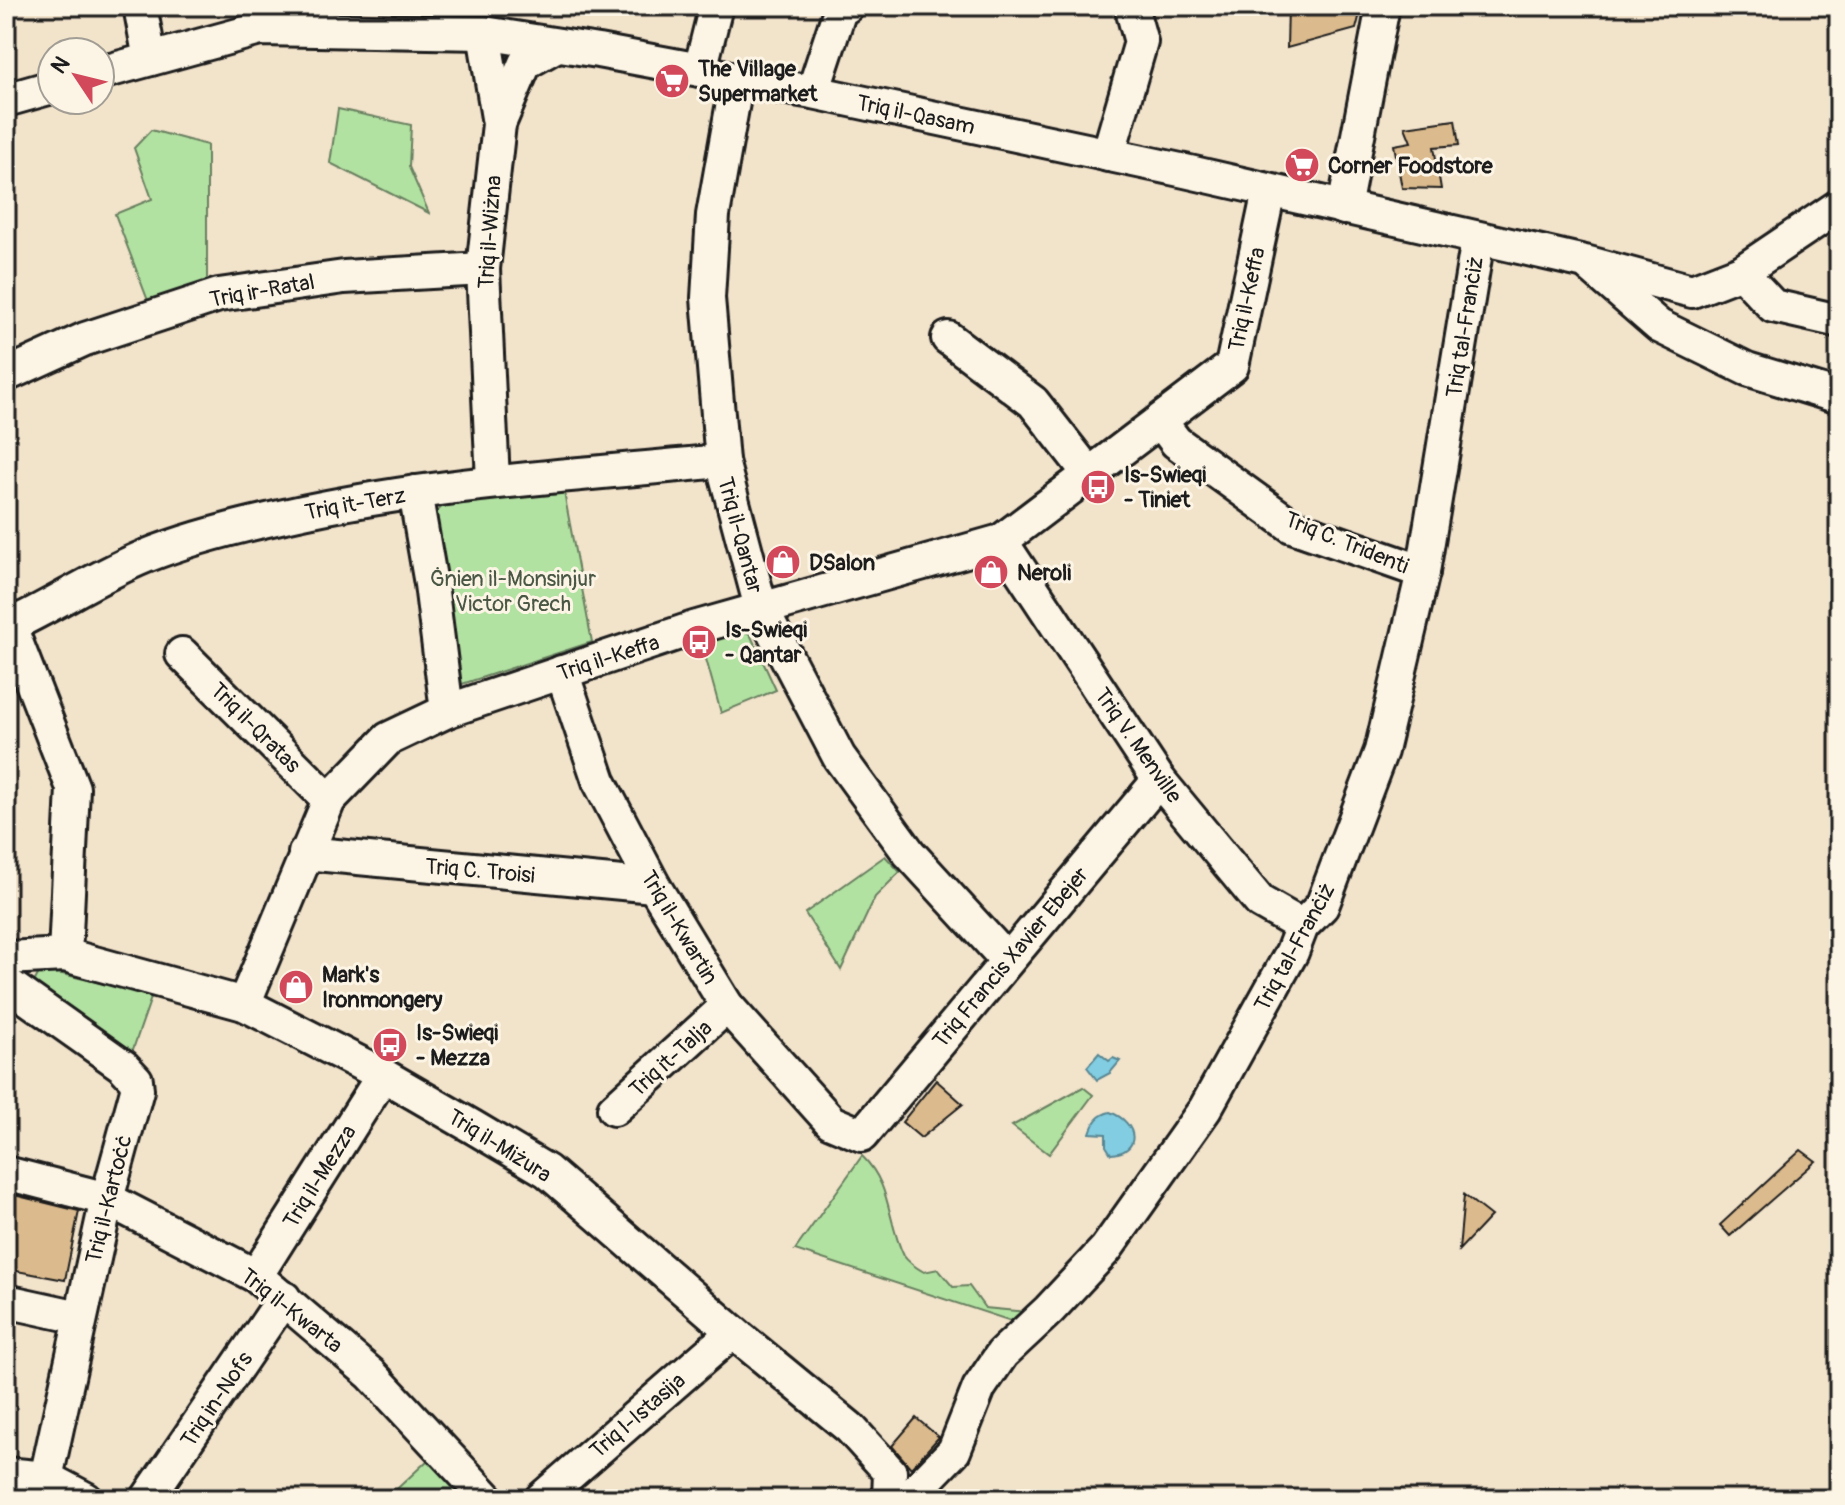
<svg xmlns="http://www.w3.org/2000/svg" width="1845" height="1505" font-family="Pangolin,sans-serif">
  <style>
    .green { fill: #b2e2a2; stroke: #677f5f; stroke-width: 2 }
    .water { fill: #82cde1; stroke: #598692; stroke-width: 2 }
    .building { fill: #dbba8d; stroke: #1c1c1c; stroke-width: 2 }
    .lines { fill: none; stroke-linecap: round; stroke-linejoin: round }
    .minor-casing { stroke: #1c1c1c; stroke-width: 38 }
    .minor { stroke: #fcf5e5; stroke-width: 32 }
    .labels { text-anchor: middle; stroke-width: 6; stroke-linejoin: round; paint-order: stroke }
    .poi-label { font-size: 22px; font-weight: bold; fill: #1c1c1c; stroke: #fcf5e5; text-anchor: start }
    .street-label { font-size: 22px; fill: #1c1c1c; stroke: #fcf5e5 }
    .park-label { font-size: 22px; fill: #495744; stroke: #fcf5e5 }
  </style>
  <rect width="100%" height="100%" fill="#f2e3cb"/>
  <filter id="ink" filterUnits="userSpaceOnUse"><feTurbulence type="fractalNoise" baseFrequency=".0125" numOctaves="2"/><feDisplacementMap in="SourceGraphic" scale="16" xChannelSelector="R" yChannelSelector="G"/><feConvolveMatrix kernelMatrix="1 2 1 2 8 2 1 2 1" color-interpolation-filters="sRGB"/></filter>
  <g filter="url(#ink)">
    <!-- green -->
    <g class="green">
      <polygon points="338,109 411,125 409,167 429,213 330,163"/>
      <polygon points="151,130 207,145 207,291 150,306 115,214 152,199 134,148"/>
      <polygon points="563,487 592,642 456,686 431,517 447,502 553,493"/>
      <polygon points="739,629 750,634 776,690 721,713 701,641"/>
      <polygon points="885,856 900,872 875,897 841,970 805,913"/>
      <polygon points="41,969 152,995 131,1055 30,990"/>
      <polygon points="1083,1087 1093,1095 1049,1154 1012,1126"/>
      <path d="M862 1156C892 1185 887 1222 904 1256 908 1262 917 1268 924 1272L938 1269 953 1287 969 1286 985 1308 1027 1312 1014 1322 795 1250Z"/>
      <polygon points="428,1460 468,1499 386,1499"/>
    </g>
    <!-- water -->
    <g class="water">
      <polygon points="1099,1053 1109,1061 1113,1058 1120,1061 1110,1073 1097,1080 1087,1067"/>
      <path d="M1110 1112C1139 1123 1141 1153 1111 1154L1106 1146V1134L1090 1133C1094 1121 1098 1115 1110 1112Z"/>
    </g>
    <!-- building -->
    <g class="building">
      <polygon points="1288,6 1362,6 1356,29 1287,48"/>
      <polygon points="1455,120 1459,145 1434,147 1441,189 1402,188 1394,145 1411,142 1405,127"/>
      <polygon points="936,1080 963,1104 921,1138 902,1122"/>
      <polygon points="1801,1150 1816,1161 1730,1236 1720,1225"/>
      <polygon points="6,1193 79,1211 65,1280 6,1269"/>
      <polygon points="1464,1195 1491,1216 1459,1250"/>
      <polygon points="916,1418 939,1437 911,1468 892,1446"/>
    </g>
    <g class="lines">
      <defs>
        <g id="minor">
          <polyline points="140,6 150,59"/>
          <polyline points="484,33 499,124 483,269 493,481"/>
          <polyline points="700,70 716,6"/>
          <polyline points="100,73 260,29 484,33 598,51 700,70 737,80 813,92 1185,171 1585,262 1692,291 1741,272 1839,206"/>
          <polyline points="737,80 713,215 708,298 722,461 761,608 839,757 909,853 1007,960"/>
          <polyline points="813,92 840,10 847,6"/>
          <polyline points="6,100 52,87"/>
          <polyline points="499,124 525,63 557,45"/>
          <polyline points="1108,155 1141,42 1131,6"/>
          <polyline points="1344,208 1383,6"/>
          <polyline points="1591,267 1659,326 1747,369 1839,397"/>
          <polyline points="1741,272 1773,306 1839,321"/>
          <polyline points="948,338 1033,402 1090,475"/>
          <polyline points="6,375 85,339 219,295 344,277 483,269"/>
          <polyline points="1161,422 1176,442 1292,526 1423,572"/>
          <polyline points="415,492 431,584 447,711"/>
          <polyline points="1001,541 1159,780 1260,902 1302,926"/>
          <polyline points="6,616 73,788 65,955"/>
          <path d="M11 625C56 604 99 575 146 556 183 541 224 530 263 521 413 484 568 476 722 461"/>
          <polyline points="182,654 329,800"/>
          <polyline points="562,672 599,781 654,886 727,1006 831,1122 862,1135 1159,780"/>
          <polyline points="305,853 654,886"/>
          <polyline points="6,958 65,955 244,1004 383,1075 473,1127 547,1171 733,1332 850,1428 890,1472 889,1499"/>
          <polyline points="6,983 123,1066 136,1080 137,1090 107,1199 46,1478"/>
          <polyline points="244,1004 329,800 388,739 447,711 694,628 1001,541 1232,366 1269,191"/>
          <polyline points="614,1109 727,1006"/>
          <polyline points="6,1173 107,1199 256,1276 371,1374 488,1499"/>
          <polyline points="256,1276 383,1075"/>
          <polyline points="6,1301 79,1317"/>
          <polyline points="6,1474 46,1478 86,1499"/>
          <polyline points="147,1499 284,1298"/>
          <polyline points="541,1499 733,1332"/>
          <polyline points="896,1499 915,1491 954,1451 979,1388 1002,1354 1049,1310 1106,1249 1205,1109 1292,952 1302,926 1322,906 1381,751 1423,572 1478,239"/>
        </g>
      </defs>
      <!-- minor casing -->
      <use href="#minor" class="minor-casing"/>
      <!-- minor -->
      <use href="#minor" class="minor"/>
    </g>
  </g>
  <!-- icons -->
  <defs>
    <symbol id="supermarket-disc" viewBox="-11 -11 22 22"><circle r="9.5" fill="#d1495b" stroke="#fcf5e5"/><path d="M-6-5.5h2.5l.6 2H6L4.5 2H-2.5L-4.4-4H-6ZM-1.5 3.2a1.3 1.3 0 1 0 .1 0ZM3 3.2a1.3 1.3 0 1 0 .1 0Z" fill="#fff"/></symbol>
    <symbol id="bus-disc" viewBox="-11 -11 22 22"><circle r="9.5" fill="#d1495b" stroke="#fcf5e5"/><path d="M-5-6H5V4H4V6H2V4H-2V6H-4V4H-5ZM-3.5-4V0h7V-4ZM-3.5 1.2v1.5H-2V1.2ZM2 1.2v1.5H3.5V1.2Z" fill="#fff"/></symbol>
    <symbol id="shop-disc" viewBox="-11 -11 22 22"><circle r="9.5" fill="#d1495b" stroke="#fcf5e5"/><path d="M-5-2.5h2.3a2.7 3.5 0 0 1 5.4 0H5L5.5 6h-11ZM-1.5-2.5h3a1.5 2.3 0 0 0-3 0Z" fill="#fff"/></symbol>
  </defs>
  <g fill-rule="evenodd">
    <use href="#supermarket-disc" x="652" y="61" width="40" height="40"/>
    <use href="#supermarket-disc" x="1282" y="145" width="40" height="40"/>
    <use href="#bus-disc" x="1078" y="467" width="40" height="40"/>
    <use href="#shop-disc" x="763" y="542" width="40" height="40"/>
    <use href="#shop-disc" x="971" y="552" width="40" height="40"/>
    <use href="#bus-disc" x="679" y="622" width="40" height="40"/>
    <use href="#shop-disc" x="276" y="967" width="40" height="40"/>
    <use href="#bus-disc" x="370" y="1025" width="40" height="40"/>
  </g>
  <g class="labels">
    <!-- poi labels -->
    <g class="poi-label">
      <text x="698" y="76">The Village<tspan x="698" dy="25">Supermarket</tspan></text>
      <text x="1328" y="173">Corner Foodstore</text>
      <text x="1124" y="482">Is-Swieqi<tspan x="1124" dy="25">- Tiniet</tspan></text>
      <text x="809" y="570">DSalon</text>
      <text x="1017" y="580">Neroli</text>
      <text x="725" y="637">Is-Swieqi<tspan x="725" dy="25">- Qantar</tspan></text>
      <text x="322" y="982">Mark's<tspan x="322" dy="25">Ironmongery</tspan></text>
      <text x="416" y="1040">Is-Swieqi<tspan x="416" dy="25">- Mezza</tspan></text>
    </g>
    <!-- street labels -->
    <g class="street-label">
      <text transform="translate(916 114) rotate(12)" y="8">Triq il-Qasam</text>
      <text transform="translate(489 232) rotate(-86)" y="8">Triq il-Wiżna</text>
      <text transform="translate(262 290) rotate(-10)" y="8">Triq ir-Ratal</text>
      <text transform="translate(1246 299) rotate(-78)" y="8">Triq il-Keffa</text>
      <text transform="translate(1464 327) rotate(-81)" y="8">Triq tal-Franċiż</text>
      <text transform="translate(355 503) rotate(-10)" y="8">Triq it-Terz</text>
      <text transform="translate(741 535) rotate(75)" y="8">Triq il-Qantar</text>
      <text transform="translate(1347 542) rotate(22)" y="8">Triq C. Tridenti</text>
      <text transform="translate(608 657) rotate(-18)" y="8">Triq il-Keffa</text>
      <text transform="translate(256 727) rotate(45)" y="8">Triq il-Qratas</text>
      <text transform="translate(1139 745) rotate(55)" y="8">Triq V. Menville</text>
      <text transform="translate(480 870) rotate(5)" y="8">Triq C. Troisi</text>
      <text transform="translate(680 927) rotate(59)" y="8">Triq il-Kwartin</text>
      <text transform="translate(1294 947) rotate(-61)" y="8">Triq tal-Franċiż</text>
      <text transform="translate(1010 957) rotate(-50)" y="8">Triq Francis Xavier Ebejer</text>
      <text transform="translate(670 1058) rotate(-42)" y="8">Triq it-Talja</text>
      <text transform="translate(500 1145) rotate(32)" y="8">Triq il-Miżura</text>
      <text transform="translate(319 1176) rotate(-58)" y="8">Triq il-Mezza</text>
      <text transform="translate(108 1199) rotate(-76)" y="8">Triq il-Kartoċċ</text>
      <text transform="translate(292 1310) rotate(38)" y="8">Triq il-Kwarta</text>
      <text transform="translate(216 1399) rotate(-56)" y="8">Triq in-Nofs</text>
      <text transform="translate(637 1415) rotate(-41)" y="8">Triq l-Istasija</text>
    </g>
    <!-- park labels -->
    <g class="park-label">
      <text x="513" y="586">Ġnien il-Monsinjur<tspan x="513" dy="25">Victor Grech</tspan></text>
    </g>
  </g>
  <!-- margin -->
  <rect width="1845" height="1505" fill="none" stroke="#fcf5e5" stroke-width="32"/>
  <rect x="16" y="16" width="1813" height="1473" fill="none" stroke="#1c1c1c" stroke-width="3" filter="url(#ink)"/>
  <!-- north arrow -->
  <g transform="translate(76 76) rotate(305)"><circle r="38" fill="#fcf5e5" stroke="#a29e95" stroke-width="2"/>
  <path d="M0-6L14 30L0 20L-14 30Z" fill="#d1495b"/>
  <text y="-12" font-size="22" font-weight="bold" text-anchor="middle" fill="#1c1c1c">N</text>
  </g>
</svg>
